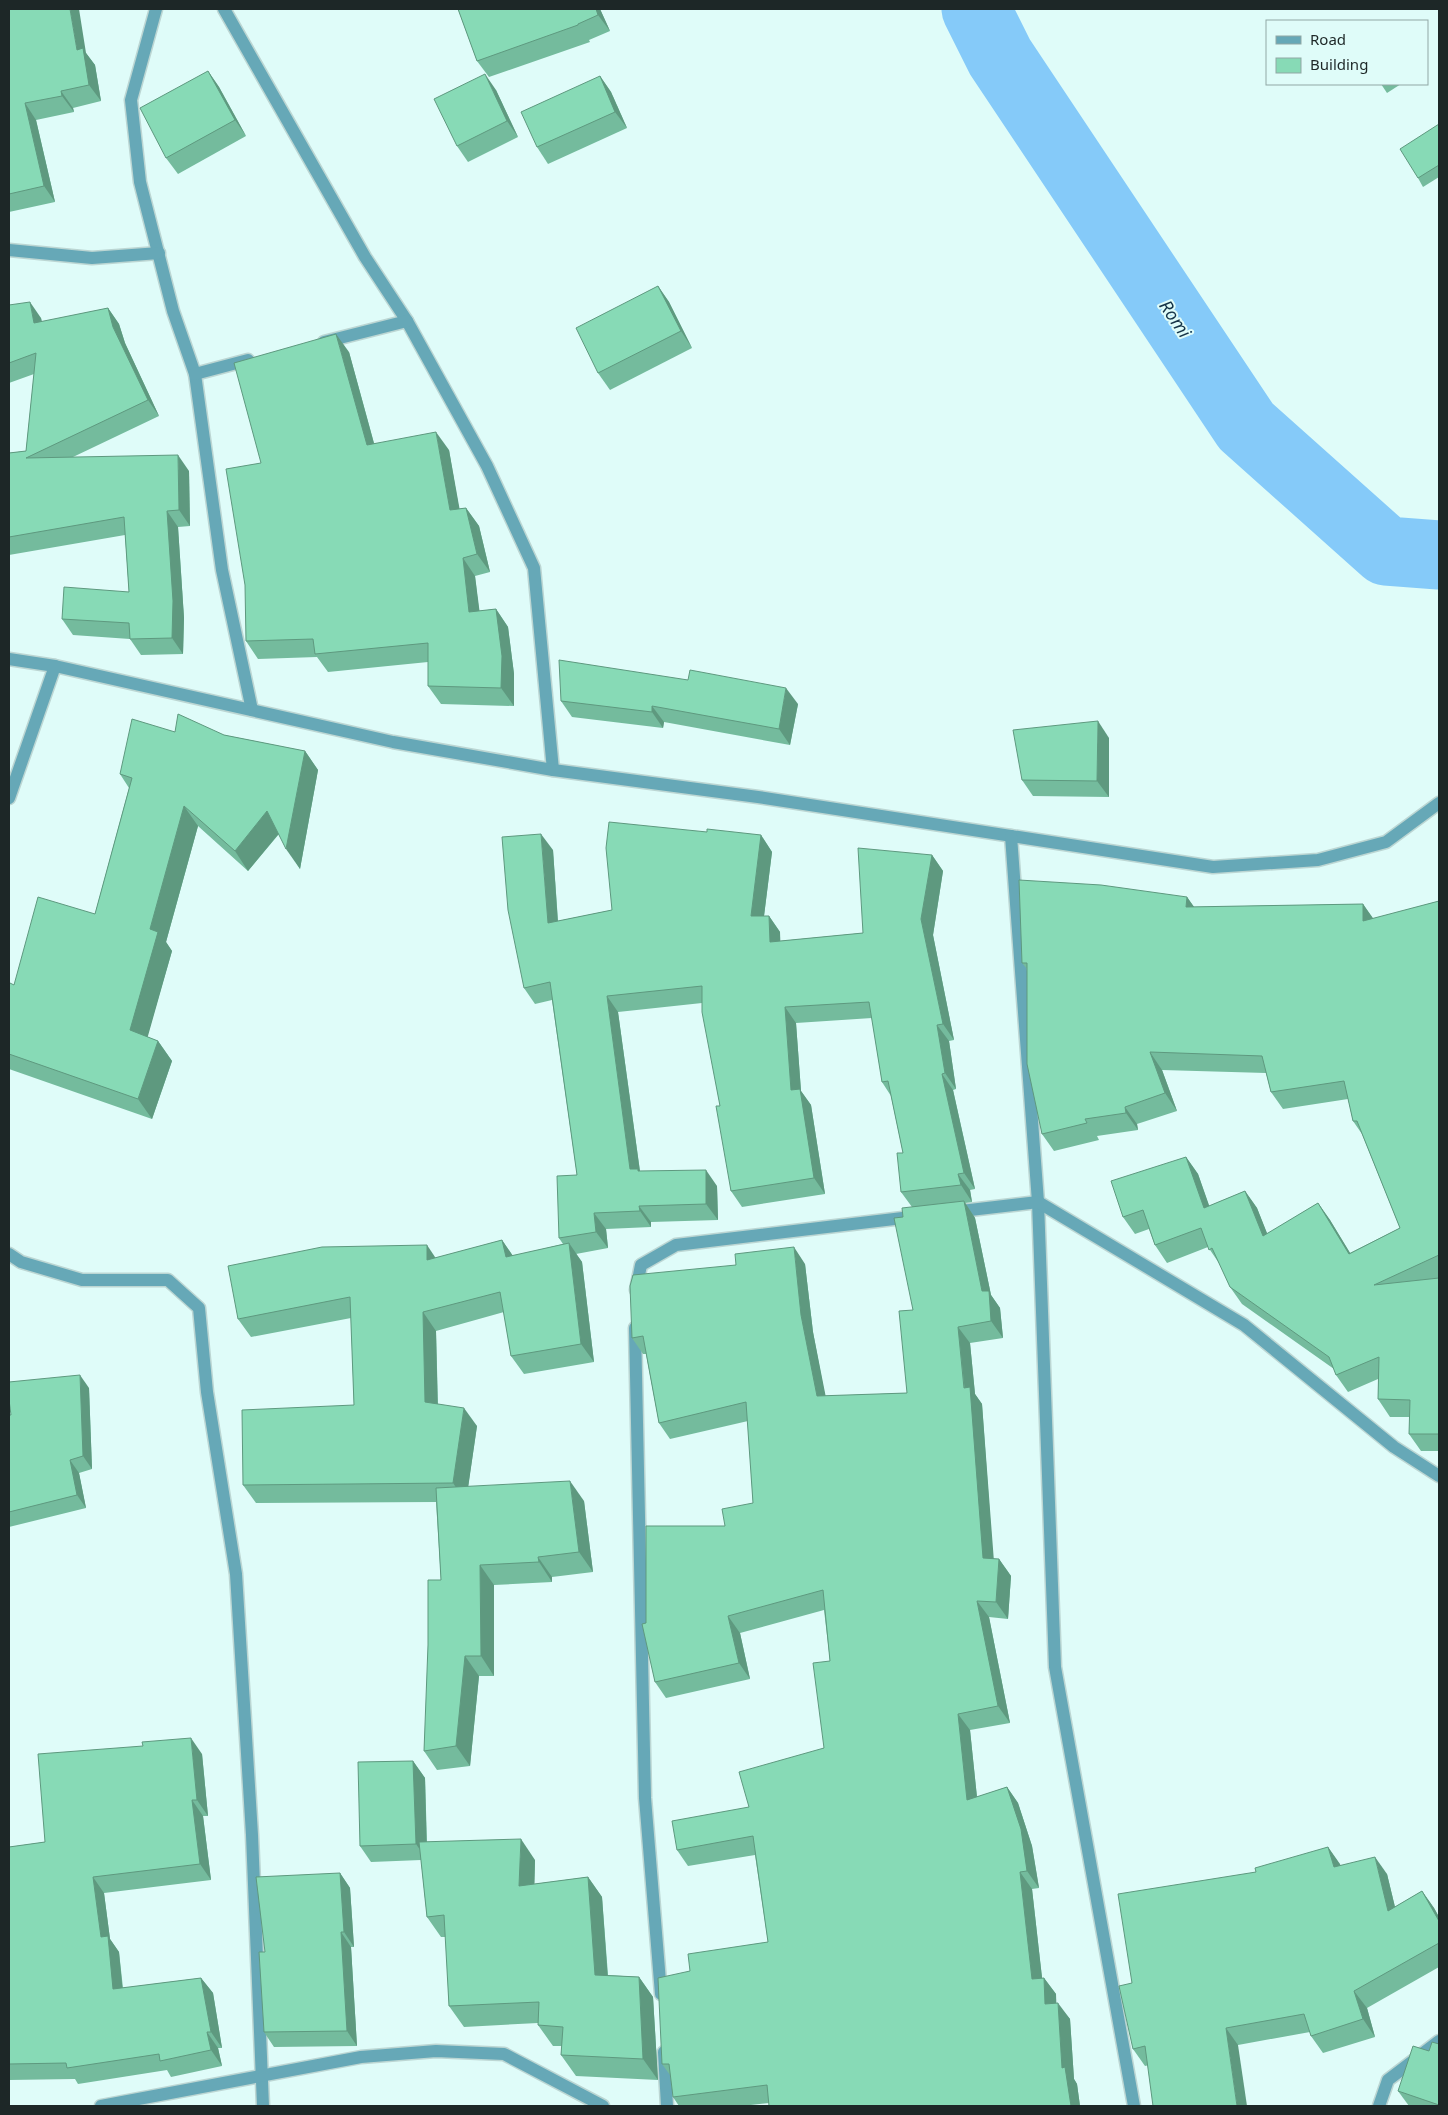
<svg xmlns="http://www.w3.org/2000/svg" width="1448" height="2115" font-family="'Noto Sans',sans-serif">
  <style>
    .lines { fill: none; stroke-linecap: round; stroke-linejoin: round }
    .river { stroke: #85caf9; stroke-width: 69 }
    .minor-casing { stroke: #bcd6d3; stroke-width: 15 }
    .minor { stroke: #66a8b7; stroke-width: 12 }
    .wall { fill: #74bb9d }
    .shaded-wall { fill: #5e997f }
    .building { fill: #87dab6; stroke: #5e997f }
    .labels { text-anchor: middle; stroke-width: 4; stroke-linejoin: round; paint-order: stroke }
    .water-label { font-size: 18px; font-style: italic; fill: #153448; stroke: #dffcf9 }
  </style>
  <rect width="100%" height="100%" fill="#dffcf9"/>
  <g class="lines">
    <!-- river -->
    <polyline class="river" points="976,9 1000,57 1246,426 1386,551 1439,555"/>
    <defs>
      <g id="minor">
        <polyline points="156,9 131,100 140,182 173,311 195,374 222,570 252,710"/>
        <polyline points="224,9 365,257 407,321 487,466 534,568 553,770"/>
        <polyline points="9,250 92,258 159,253"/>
        <polyline points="324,342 407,321"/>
        <polyline points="195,374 248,360"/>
        <polyline points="9,659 55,666 393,742 553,770 758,797 1213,867 1318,860 1386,842 1439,803"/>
        <polyline points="9,798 55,666"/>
        <polyline points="1011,836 1038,1202 1055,1667 1134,2106"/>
        <polyline points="953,1212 1038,1202 1244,1325 1394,1447 1439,1476"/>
        <polyline points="9,1254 21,1262 82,1280 168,1280 199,1308 207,1392 236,1574 252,1835 263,2106"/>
        <polyline points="636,1290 641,1265 676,1245 911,1217"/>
        <polyline points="635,1328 645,1798 661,1994"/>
        <polyline points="664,2052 667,2106"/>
        <polyline points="101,2106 361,2057 436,2051 504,2054 603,2106"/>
        <polyline points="1379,2106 1388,2080 1439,2041"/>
      </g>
    </defs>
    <!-- minor casing -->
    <use href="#minor" class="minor-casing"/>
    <!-- minor -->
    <use href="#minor" class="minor"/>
  </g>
  <!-- wall -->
  <g class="wall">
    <polygon points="9,9 86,53 95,65 101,101 73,108 74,112 36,120 55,202 9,212"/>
    <polygon points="458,9 600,9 610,31 589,40 590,42 489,77 477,61"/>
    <polygon points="208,71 219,87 246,136 178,174 166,158"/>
    <polygon points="600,76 611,92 627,128 548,164 537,147"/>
    <polygon points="1381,84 1401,84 1387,93"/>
    <polygon points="496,90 518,137 468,162 457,146"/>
    <polygon points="1439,124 1439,177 1423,187 1418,178"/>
    <polygon points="658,286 669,302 692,348 610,390 598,373"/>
    <polygon points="9,305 41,318 42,322 108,308 119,324 125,343 159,416 73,457 189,471 190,526 178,527 184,618 183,654 141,655 130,639 73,635 62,619 129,592 125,535 9,555 9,453 26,451 34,374 9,383"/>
    <polygon points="349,352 374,443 449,450 459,509 466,508 479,526 490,572 475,576 479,611 496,609 508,627 514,674 514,706 441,704 428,686 428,662 328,672 317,657 258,659 246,641 261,463"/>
    <polygon points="561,701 798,704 790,745 664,722 663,728 572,717"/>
    <polygon points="175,732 224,735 305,751 318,770 300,869 279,834 248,871 198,826 166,942 172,951 147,1037 158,1041 172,1061 152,1119 9,1069 9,985 14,985 95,914 129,788 120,774"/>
    <polygon points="1109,738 1109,797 1033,796 1022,780"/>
    <polygon points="707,832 761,835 772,852 764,916 769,916 780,932 780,941 863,933 932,855 943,871 933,935 954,1040 949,1041 956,1089 953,1090 975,1189 970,1190 972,1202 965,1203 975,1218 991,1295 1000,1308 1003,1338 970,1343 975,1394 982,1404 993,1559 999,1559 1011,1576 1008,1619 989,1617 1010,1723 970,1730 977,1797 1007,1787 1018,1803 1032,1846 1039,1888 1032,1889 1042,1978 1044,1978 1056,1994 1056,2003 1070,2019 1074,2079 1077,2084 1080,2106 769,2106 769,2103 742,2106 679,2106 673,2097 670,2075 662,2064 690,1971 768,1942 755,1855 688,1866 677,1850 749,1807 824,1748 830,1661 824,1610 740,1633 750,1679 666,1698 655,1682 646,1623 725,1526 753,1503 748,1421 670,1439 659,1423 646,1354 643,1354 632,1338 805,1264 813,1332 825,1396 907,1393 913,1310 903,1217 912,1207 901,1192 903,1153 891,1096 882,1082 872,1018 796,1023 801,1091 811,1105 825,1194 742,1207 731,1191 720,1106 702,1003 618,1012 640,1171 717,1186 718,1220 651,1222 651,1227 606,1229 608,1248 576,1254 582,1262 594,1362 524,1374 511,1356 504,1312 436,1331 438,1404 477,1426 468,1487 584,1501 593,1572 552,1577 552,1582 494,1585 494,1676 479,1676 470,1766 437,1770 424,1751 441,1580 436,1502 256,1503 243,1485 354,1405 351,1318 251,1337 238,1319 436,1258 502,1240 513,1256 563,1244 559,1238 577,1175 552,1000 535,1004 524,988 553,850 558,921 612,910"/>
    <polygon points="1187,897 1194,907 1363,904 1373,919 1439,901 1439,1451 1421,1451 1409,1434 1410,1417 1390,1417 1378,1399 1378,1379 1348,1392 1336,1375 1334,1369 1242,1304 1230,1287 1221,1266 1208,1247 1167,1263 1155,1245 1149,1229 1135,1234 1123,1217 1186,1157 1198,1174 1209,1206 1245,1191 1257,1208 1267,1234 1318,1203 1330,1220 1350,1253 1400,1228 1362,1134 1353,1121 1348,1099 1283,1109 1271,1092 1266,1073 1162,1070 1177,1111 1137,1124 1138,1130 1097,1136 1099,1140 1054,1151 1042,1134 1027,969 1022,963"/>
    <polygon points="89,1388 92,1469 79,1473 86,1508 9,1527 9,1415"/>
    <polygon points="202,1754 208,1816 203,1816 211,1880 104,1893 110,1939 119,1952 123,1988 201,1978 213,1993 222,2048 218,2048 222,2066 171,2077 167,2070 78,2084 75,2079 9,2080 9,1847 45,1842"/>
    <polygon points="413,1761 425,1778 427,1842 535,1860 534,1884 588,1877 602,1897 608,1975 639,1977 653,1997 658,2080 576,2076 561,2055 562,2046 553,2046 538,2025 538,2023 464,2027 449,2006 446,1937 441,1937 427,1917 421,1860 371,1862 360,1846"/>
    <polygon points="1328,1847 1340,1865 1387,1874 1395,1907 1422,1891 1434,1908 1439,1917 1439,1967 1367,2008 1375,2037 1323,2053 1311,2036 1310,2032 1238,2045 1145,2066 1133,2049 1132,1983 1256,1872"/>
    <polygon points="340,1873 350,1888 354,1947 351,1947 357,2046 274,2047 264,2032 265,1952"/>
    <polygon points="1439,2044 1439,2106 1409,2106 1398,2091 1429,2051"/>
  </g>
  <!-- shaded-wall -->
  <g class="shaded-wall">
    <polygon points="70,9 79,9 86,53 95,65 101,101 89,85 77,50"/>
    <polygon points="596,9 600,9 610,31 598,15"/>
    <polygon points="208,71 219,87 246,136 235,120"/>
    <polygon points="485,74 496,90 518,137 507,121"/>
    <polygon points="600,76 611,92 627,128 615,112"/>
    <polygon points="61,91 73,108 74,112 62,96"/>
    <polygon points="25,103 36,120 55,202 44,186"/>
    <polygon points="658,286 669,302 692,348 681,331"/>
    <polygon points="30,302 41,318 45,339 34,323"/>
    <polygon points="108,308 119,324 125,343 159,416 148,400 113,327"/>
    <polygon points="336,334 349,352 379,462 367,445"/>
    <polygon points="436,432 449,450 463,528 450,510"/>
    <polygon points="178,455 189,471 190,526 179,510"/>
    <polygon points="466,508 479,526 490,572 477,554"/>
    <polygon points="167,511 178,527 184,618 183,654 172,638"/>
    <polygon points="463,558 475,576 482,630 469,612"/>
    <polygon points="496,609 508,627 514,674 514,706 501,688"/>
    <polygon points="786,688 798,704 790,745 779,729"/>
    <polygon points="652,706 664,722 663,728 652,712"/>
    <polygon points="1098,721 1109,738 1109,797 1097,781"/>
    <polygon points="305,751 318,770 300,869 286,849"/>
    <polygon points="184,806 198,826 166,942 172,951 144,1050 130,1030 150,929"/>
    <polygon points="267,811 281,831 248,871 235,851"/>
    <polygon points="541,834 553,850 559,939 548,923"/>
    <polygon points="761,835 772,852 762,932 751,916"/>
    <polygon points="932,855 943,871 933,935 954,1040 943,1024 921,919"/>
    <polygon points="1187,897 1199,914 1186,907"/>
    <polygon points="1363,904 1375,921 1363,921"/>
    <polygon points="769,916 780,932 781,958 770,942"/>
    <polygon points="607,996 618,1012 640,1172 630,1169"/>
    <polygon points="785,1007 796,1023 801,1091 811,1105 825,1194 814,1178 791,1090"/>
    <polygon points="937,1025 949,1041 956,1089 945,1073"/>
    <polygon points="158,1041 172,1061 152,1119 138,1099"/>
    <polygon points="1150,1052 1162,1070 1177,1111 1165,1093"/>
    <polygon points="942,1074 953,1090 975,1189 964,1173"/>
    <polygon points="1125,1107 1137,1124 1138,1130 1126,1113"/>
    <polygon points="1186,1157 1198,1174 1216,1225 1204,1208"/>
    <polygon points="706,1170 717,1186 718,1220 706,1204"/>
    <polygon points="958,1174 970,1190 972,1202 961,1185"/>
    <polygon points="1245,1191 1257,1208 1275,1253 1263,1236"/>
    <polygon points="964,1201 975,1218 991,1295 1000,1308 1003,1338 991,1321 982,1291"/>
    <polygon points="1318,1203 1330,1220 1361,1271 1349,1254"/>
    <polygon points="639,1206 651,1222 651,1227 640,1211"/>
    <polygon points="594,1213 606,1229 608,1248 596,1232"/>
    <polygon points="502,1240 515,1259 506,1257"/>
    <polygon points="569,1243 582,1262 594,1362 581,1344"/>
    <polygon points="427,1245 439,1263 427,1260"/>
    <polygon points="794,1247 805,1264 813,1332 829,1413 817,1396 801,1315"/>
    <polygon points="423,1312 436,1331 438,1421 425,1402"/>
    <polygon points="958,1327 970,1343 975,1394 982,1404 995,1575 983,1558"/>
    <polygon points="80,1375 89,1388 92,1469 83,1456"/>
    <polygon points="464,1408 477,1426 466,1502 453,1483"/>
    <polygon points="70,1460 79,1473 86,1508 77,1495"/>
    <polygon points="570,1481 584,1501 593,1572 579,1552"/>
    <polygon points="538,1557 552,1577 552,1582 539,1562"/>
    <polygon points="999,1559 1011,1576 1008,1619 996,1602"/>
    <polygon points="480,1565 494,1585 494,1676 481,1656"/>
    <polygon points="977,1601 989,1617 1010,1723 998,1706"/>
    <polygon points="728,1616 740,1633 750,1679 739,1663"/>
    <polygon points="465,1656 479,1676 470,1766 456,1746"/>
    <polygon points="958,1714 970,1730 979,1817 967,1800"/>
    <polygon points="191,1738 202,1754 208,1816 197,1800"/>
    <polygon points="413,1761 425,1778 427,1860 416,1844"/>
    <polygon points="1007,1787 1018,1803 1032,1846 1039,1888 1027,1871"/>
    <polygon points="192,1800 203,1816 211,1880 200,1864"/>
    <polygon points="521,1839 535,1860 534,1907 519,1886"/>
    <polygon points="1328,1847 1340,1864 1346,1884 1334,1867"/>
    <polygon points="1375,1857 1387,1874 1400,1928 1388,1911"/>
    <polygon points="1020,1872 1032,1889 1044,1995 1032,1979"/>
    <polygon points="340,1873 350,1888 354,1947 344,1932"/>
    <polygon points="93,1877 104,1893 110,1939 119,1952 124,2005 113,1989 101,1937"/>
    <polygon points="588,1877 602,1897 609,1995 595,1975"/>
    <polygon points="1422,1891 1434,1908 1439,1917 1439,1921"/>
    <polygon points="341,1932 351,1947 357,2046 347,2031"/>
    <polygon points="639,1977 653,1997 658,2080 643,2059"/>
    <polygon points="201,1978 213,1993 222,2048 211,2032"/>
    <polygon points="1044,1978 1056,1994 1057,2020 1045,2004"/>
    <polygon points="1354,1991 1367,2008 1375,2037 1363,2019"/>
    <polygon points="1058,2003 1070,2019 1074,2079 1077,2084 1080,2106 1071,2106 1062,2068"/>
    <polygon points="1226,2028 1238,2045 1247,2106 1237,2106"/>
    <polygon points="207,2032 218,2048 222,2066 211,2050"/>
  </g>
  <!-- building -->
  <g class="building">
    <polygon points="9,9 70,9 77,50 83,48 89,85 61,91 62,96 25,103 44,186 9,194"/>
    <polygon points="458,9 596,9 598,15 578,24 578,25 477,61"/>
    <polygon points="208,71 235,120 166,158 140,108"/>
    <polygon points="485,74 507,121 457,146 434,99"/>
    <polygon points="600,76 615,112 537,147 521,112"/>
    <polygon points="1439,124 1439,165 1418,178 1400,149"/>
    <polygon points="658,286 681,331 598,373 576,328"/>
    <polygon points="30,302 34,323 108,308 113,327 148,400 26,458 178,455 179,510 167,511 173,601 172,638 130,639 129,623 62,619 64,587 129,592 124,517 9,537 9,453 26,451 36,353 9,363 9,305"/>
    <polygon points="336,334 367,445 436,432 450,510 466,508 477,554 463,558 469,612 496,609 502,656 501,688 428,686 428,643 315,654 313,639 246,641 245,585 226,469 261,463 234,363"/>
    <polygon points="559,660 688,680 690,670 786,688 779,729 652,706 652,712 561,701"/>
    <polygon points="178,714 224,735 305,751 286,849 267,811 235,851 184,806 150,929 158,932 130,1030 158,1041 138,1099 9,1054 9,985 10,983 14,985 38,897 95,914 132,778 120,774 132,719 175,732"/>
    <polygon points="1098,721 1097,781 1022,780 1013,730"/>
    <polygon points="609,822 707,832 707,829 761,835 751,916 769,916 770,942 863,933 858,848 932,855 921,919 943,1024 937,1025 945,1073 942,1074 964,1173 958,1174 961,1185 901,1192 897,1153 903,1153 888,1081 882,1082 869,1002 785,1007 791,1090 800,1089 814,1178 731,1191 716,1106 720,1106 702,1012 702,986 607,996 630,1169 638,1169 638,1171 706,1170 706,1204 639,1206 640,1211 594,1213 596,1232 559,1238 557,1176 577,1175 550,982 524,988 508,910 502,837 541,834 548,923 612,910 606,848"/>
    <polygon points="1019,880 1101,885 1187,897 1186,907 1363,904 1363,921 1439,901 1439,1255 1374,1285 1439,1278 1439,1434 1409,1434 1410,1400 1378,1399 1379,1357 1336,1375 1329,1357 1230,1287 1212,1248 1209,1250 1201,1228 1155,1245 1143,1210 1123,1217 1111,1181 1186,1157 1204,1208 1245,1191 1263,1236 1318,1203 1349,1254 1400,1228 1357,1121 1353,1121 1344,1081 1271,1092 1262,1056 1150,1052 1165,1093 1125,1107 1126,1113 1085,1119 1087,1123 1042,1134 1027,1064 1027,963 1022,963"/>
    <polygon points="964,1201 982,1291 989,1291 991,1321 958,1327 964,1388 970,1387 983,1558 999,1559 996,1602 977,1601 998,1706 958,1714 967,1800 1007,1787 1021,1829 1027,1871 1020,1872 1032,1979 1044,1978 1045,2004 1058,2003 1062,2068 1065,2067 1071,2106 769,2106 767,2085 673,2097 669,2064 662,2064 658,1978 690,1971 688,1954 768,1942 753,1836 677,1850 672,1821 749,1807 739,1772 824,1748 813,1663 830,1661 823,1590 728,1616 739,1663 655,1682 642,1624 646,1623 646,1526 725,1526 722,1509 753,1503 746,1402 659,1423 643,1336 632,1338 630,1286 633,1275 736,1265 735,1254 794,1247 801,1315 817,1396 907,1393 899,1311 913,1310 894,1218 903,1217 902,1208"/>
    <polygon points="502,1240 506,1257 569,1243 581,1344 511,1356 500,1292 423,1312 425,1402 464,1408 453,1483 243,1485 242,1410 354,1405 350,1297 238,1319 228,1266 322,1247 427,1245 427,1260"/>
    <polygon points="80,1375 83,1456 70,1460 77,1495 9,1512 9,1415 11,1415 9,1400 9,1382"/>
    <polygon points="570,1481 579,1552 538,1557 539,1562 480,1565 481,1656 465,1656 456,1746 424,1751 428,1645 428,1580 441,1580 436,1488"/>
    <polygon points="191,1738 197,1800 192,1800 200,1864 93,1877 101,1937 108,1936 113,1989 201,1978 211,2032 207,2032 211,2050 160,2061 159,2054 67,2068 66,2063 9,2064 9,1847 45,1842 38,1754 143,1746 142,1742"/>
    <polygon points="413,1761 416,1844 360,1846 358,1762"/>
    <polygon points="521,1839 519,1886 588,1877 595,1975 639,1977 643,2059 561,2055 563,2027 538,2025 539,2002 449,2006 444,1915 427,1917 419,1842"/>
    <polygon points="1328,1847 1334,1867 1375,1857 1388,1911 1422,1891 1439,1921 1439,1943 1354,1991 1363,2019 1311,2036 1304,2014 1226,2028 1237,2106 1153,2106 1145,2046 1133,2049 1119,1986 1132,1983 1118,1894 1256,1872 1255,1868"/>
    <polygon points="340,1873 344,1932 341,1932 347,2031 264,2032 259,1952 265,1952 256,1877"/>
    <polygon points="1432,2042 1439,2044 1439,2105 1398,2091 1413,2046 1429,2051"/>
  </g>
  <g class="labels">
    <!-- water labels -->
    <g class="water-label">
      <text transform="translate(1175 319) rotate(56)" y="6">Romi</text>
    </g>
  </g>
  <!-- border -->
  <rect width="1448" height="2115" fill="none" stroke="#1d2727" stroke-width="20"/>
  <!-- legend -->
  <rect x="1266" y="20" width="162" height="65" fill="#dffcf9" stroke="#91a7a5"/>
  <rect x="1276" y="36" width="25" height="8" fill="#66a8b7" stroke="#91a7a5"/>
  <text x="1310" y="45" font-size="15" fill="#1d2727">Road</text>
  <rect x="1276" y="58" width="25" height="15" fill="#87dab6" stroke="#91a7a5"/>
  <text x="1310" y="70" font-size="15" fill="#1d2727">Building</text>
</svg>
